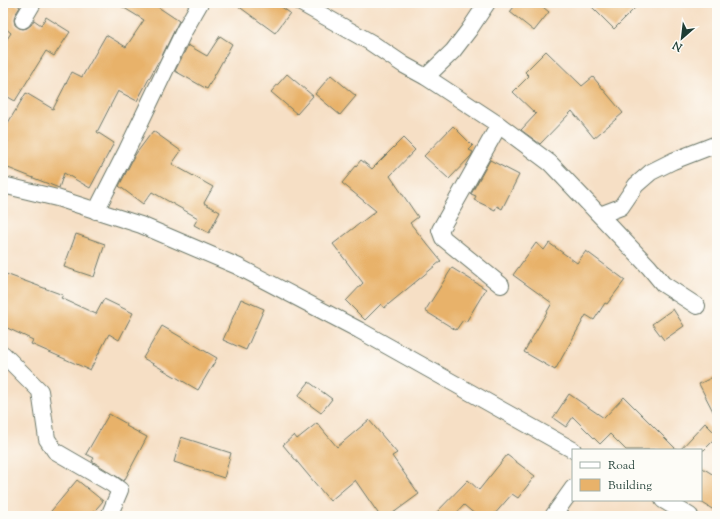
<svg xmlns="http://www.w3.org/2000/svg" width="720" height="519" font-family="'Sorts Mill Goudy',serif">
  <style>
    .building { fill: #e8b26a }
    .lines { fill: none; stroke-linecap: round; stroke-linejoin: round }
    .minor-casing { stroke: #6a7667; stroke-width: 18 }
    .minor { stroke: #fff; stroke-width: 16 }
  </style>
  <rect width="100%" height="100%" fill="#fdfcf7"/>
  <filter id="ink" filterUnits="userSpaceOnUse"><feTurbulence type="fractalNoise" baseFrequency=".025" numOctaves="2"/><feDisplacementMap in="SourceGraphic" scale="8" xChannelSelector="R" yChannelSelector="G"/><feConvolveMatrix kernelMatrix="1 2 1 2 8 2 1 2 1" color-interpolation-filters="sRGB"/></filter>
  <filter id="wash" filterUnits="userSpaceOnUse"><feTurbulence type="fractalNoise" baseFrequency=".012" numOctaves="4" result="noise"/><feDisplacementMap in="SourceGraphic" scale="16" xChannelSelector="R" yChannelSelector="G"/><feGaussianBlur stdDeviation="0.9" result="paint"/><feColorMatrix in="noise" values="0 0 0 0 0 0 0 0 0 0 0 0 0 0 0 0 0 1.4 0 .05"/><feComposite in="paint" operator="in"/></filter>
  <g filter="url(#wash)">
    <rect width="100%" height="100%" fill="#f6dfc5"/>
    <g id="blocks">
      <!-- building -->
      <g class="building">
        <polygon points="3,3 15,3 20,7 15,15 14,20 15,25 19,28 23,29 27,28 31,25 34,20 41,25 46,17 70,32 54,56 46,51 15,101 3,94 3,45 11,33 3,26"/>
        <polygon points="116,3 152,3 179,21 159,62 158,62 137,101 118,91 97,132 114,143 90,188 64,173 59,188 3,166 3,157 8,141 3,137 3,131 26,93 53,109 72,72 82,77 106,35 126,47 144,20"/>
        <polygon points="234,3 276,3 290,13 275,33"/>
        <polygon points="517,3 538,3 549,12 534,31 510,12"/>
        <polygon points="588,3 640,3 614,29"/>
        <polygon points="220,36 232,44 207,89 175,71 188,45 207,56"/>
        <polygon points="546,51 582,86 593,77 623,113 594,138 572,111 540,144 521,130 536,114 513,92 529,76 525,72"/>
        <polygon points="287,74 313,96 297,114 271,92"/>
        <polygon points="331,75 356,96 340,115 315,94"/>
        <polygon points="453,126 473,146 469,150 473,152 471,156 449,179 424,156"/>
        <polygon points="153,131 181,151 172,164 213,187 204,203 220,212 209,233 194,225 198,218 152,192 143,204 119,186 135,155"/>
        <polygon points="403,138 415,150 390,176 418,217 410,223 441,261 384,308 381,304 365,320 346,301 363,283 333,244 376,211 342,183 361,160 372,169"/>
        <polygon points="490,160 519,175 502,209 497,206 495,210 474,200 476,196 471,194"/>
        <polygon points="76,234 105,244 94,277 64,267"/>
        <polygon points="536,243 544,250 549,243 577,263 586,251 625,280 607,304 605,303 594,320 586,315 555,370 524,352 552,303 513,275"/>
        <polygon points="452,268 486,289 466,322 463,320 456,330 425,311"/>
        <polygon points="3,273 63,295 61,298 96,314 104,299 133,313 119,340 109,334 90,370 31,344 33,340 3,326"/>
        <polygon points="241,299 264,309 246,350 223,340"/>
        <polygon points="673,309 684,326 664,340 652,324"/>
        <polygon points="162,326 217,358 198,390 143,358"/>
        <polygon points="717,375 717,419 699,384"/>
        <polygon points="309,382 332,399 321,413 298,396"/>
        <polygon points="569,394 604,418 624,397 677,450 626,450 610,434 600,444 573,417 566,427 553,418"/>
        <polygon points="109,414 127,424 126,426 147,437 124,481 92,461 94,458 86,454"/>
        <polygon points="369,420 397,453 392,456 419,494 389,516 380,516 355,480 330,501 283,445 294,435 297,439 317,423 337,447"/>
        <polygon points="705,423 717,435 717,437 704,450 680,450"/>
        <polygon points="181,437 231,453 224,478 174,462"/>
        <polygon points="507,455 535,476 518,498 512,494 493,516 477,516 464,505 454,516 433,516 468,480 479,490"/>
        <polygon points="701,467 717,477 717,512 701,502"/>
        <polygon points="77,480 103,501 90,516 47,516"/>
      </g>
    </g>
  </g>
  <g filter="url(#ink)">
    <use href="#blocks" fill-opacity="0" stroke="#6a7667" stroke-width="1"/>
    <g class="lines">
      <defs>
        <g id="minor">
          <polyline points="301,3 370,42 404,65 426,77 499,125 550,163 649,267 663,284 697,306"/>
          <polyline points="23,20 33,3"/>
          <polyline points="426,77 453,51 469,30 487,3"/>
          <polyline points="499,125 440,230 443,238 501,285"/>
          <polyline points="3,185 57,198 141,225 237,266 359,330 573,450"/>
          <polyline points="96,211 127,150 184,31 200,3"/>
          <polyline points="600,215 621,207 636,185 651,172 673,161 717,144"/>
          <polyline points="3,354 40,391 47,439 55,451 112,484 120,490 109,516"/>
          <polyline points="663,500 690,516"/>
          <polyline points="553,516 573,488"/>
        </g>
      </defs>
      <!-- minor casing -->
      <use href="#minor" class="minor-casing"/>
      <!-- minor -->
      <use href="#minor" class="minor"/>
    </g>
  </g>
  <!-- margin -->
  <rect width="720" height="519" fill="none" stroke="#fdfcf7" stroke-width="16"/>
  <!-- legend -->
  <rect x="572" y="449" width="130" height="52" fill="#fdfcf7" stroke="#a4b0a9"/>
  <rect x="580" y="462" width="20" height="6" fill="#ffffff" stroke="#a4b0a9"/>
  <text x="608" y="469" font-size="12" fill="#1f3d34">Road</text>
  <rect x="580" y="479" width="20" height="12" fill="#e8b26a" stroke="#a4b0a9"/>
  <text x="608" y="489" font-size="12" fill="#1f3d34">Building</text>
  <!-- north arrow -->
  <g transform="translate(682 38) rotate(208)" stroke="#fdfcf7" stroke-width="3" paint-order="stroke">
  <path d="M0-3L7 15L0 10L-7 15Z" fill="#1f3d34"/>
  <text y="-6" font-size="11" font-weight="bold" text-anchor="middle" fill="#1f3d34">N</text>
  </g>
</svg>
